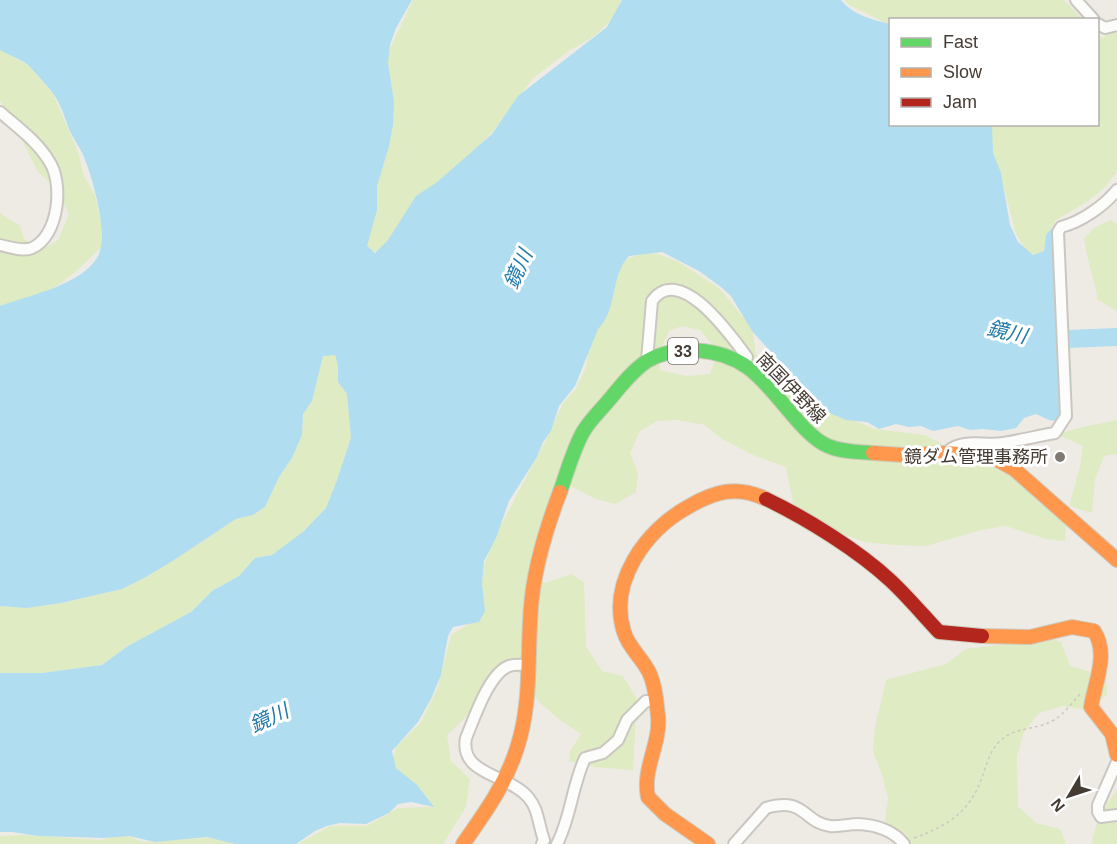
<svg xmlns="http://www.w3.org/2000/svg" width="1117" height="844" font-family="Helvetica,'Noto Sans JP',sans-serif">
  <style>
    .green { fill: #dfebc2; fill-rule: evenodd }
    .water { fill: #b1ddf1 }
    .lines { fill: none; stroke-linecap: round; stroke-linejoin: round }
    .river { stroke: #b1ddf1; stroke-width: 18 }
    .street-casing { stroke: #cac7c1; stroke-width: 14 }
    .fast-casing { stroke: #cfc9bc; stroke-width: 16 }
    .slow-casing { stroke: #cfc9bc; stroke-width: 16 }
    .jam-casing { stroke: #cfc9bc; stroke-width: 16 }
    .path { stroke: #cdc9c5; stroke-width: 1.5; stroke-dasharray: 3 3; stroke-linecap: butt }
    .street { stroke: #fcfcfb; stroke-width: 10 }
    .fast { stroke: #63d668; stroke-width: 14 }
    .slow { stroke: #ff974d; stroke-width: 14 }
    .jam { stroke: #b3261e; stroke-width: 14 }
    .poi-dot { fill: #807971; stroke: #fff; stroke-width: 2 }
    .labels { text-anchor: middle; stroke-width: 6; stroke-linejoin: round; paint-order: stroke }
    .shield { fill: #fff; stroke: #7c7670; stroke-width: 1.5 }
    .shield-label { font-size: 16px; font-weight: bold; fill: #443b32 }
    .street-label { font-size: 18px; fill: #443b32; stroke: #fff }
    .poi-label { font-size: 18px; fill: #443b32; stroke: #fff; text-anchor: end }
    .water-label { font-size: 20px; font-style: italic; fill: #217aa7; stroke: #fff }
  </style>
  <rect width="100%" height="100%" fill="#eeebe5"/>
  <!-- green -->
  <g class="green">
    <polygon points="413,0 621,0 614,18 593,37 570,50 533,78 494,130 383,253 367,250 367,227 384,61"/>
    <polygon points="844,0 1064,0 1082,19 890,20 890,25 849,5"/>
    <polygon points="1117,26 1117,171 1106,186 1087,202 1056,220 1047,236 1043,253 1028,254 1016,234 1004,188 993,160 991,125 1098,124 1098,35 1103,38"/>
    <path d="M0 49 29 66 53 94 78 152 84 176 95 195 101 223V247C83 265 62 287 37 296 25 300 12 303 0 307V213L20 226 24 239 41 250 58 240 69 214 54 186 38 172 15 126 0 101Z"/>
    <path d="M1111 220 1117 224V311L1098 300C1094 279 1087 260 1084 239L1094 228Z"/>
    <path d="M644 253 658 254 679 262 720 289 752 328 756 354 769 377 807 400 874 429 925 435 952 450 998 469 1027 485 1066 525 1065 541 1046 539 1006 526 981 530 926 546 894 545 865 542 796 518 786 467 753 455 722 439 705 425 678 420 657 421 640 431 630 453 638 474 636 492 616 504 596 499 570 486 529 571 545 583 571 574 584 582 586 646 602 671 623 676 637 699 633 770 594 767 569 761 570 751 581 734 560 720 539 702 513 665 485 689 465 718 447 735 451 761 470 779 466 807 443 844H298L330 826H367L398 808 432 807 404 779 392 762 396 747 421 722 438 687 451 635 483 615 482 582 484 566 494 538 546 440 563 403 575 390 586 367 588 350 612 294 613 277 624 260ZM682 326 700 330 711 343 715 360 710 374 687 376 659 370 662 347 669 331Z"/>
    <polygon points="334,354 338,366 338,382 347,394 351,438 337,480 326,508 304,531 272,555 255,558 239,576 212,591 191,612 128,646 102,665 42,673 0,673 0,606 27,608 61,603 122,589 146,577 171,562 236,519 253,515 265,507 279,477 292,458 302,435 303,414 312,401 323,356"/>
    <polygon points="1117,420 1117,454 1104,456 1095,479 1092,513 1069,506 1080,467 1083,446 1057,434 1083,427"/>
    <polygon points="1037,635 1061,642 1070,666 1106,676 1107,695 1087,710 1062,706 1039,713 1024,732 1017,756 1018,806 1036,823 1060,829 1066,844 908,844 907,835 885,823 888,798 882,774 873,751 875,727 886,680 946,664 966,649 1014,643"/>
    <path d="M1117 790V844H1092C1094 825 1105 805 1117 790Z"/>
    <polygon points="122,834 143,842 206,838 222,839 237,844 0,844 0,836 24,835 101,840"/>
  </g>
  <!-- water -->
  <path class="water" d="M0 0H412L396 28 390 45 388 63 394 102 393 125 389 146 377 186V210L367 246 375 253 388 240 416 196 436 183 492 134 518 96 607 27 622 0H841C853 15 873 20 890 24V124L992 125 993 153 1001 173 1010 225 1018 242 1033 255 1044 251 1046 235 1051 229 1055 233 1062 416 1059 422 1049 420 1036 414 1024 418 1016 428 1001 431 983 429 970 430 958 426 933 431 921 426 909 427 896 424 879 429 867 422 846 420 830 413 822 404 787 376 776 365 773 354 752 331 731 296 721 287 699 271 662 252 629 256C610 275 618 310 598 329L575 386 559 406 551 431 543 442 537 457 509 501 496 538 484 561 482 584 485 611 479 622 453 627 448 636 441 675 431 699 418 722 392 751 396 768 417 785 434 807 411 802 398 804 389 813 366 824 340 823 327 826 315 831 296 844H235L207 837 155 842 129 836 104 838 38 836 12 832H0V673H42L102 665 128 646 191 612 212 591 239 576 255 558 272 555 304 531 326 508 337 480 351 438 347 394 338 382V366L335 355 323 356 312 401 303 414 302 435 292 458 279 477 265 507 253 515 236 519 171 562 146 577 122 589 61 603 27 608 0 606V306C29 295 79 286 97 258 110 237 93 180 84 157 80 147 73 139 69 129 64 116 61 104 52 92 44 83 36 73 28 65 23 60 8 55 0 50Z"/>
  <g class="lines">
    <!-- river -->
    <polyline class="river" points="1044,340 1117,337"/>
    <defs>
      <g id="street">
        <polyline points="1076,0 1094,20"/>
        <polyline points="1098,24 1105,28 1117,25"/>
        <path d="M0 112C17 127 37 141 49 161 64 183 59 236 32 248 22 252 10 247 0 245"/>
        <path d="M647 360 652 301C680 262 731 336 747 357L745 364"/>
        <path d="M948 451C963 438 985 446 1003 443 1021 440 1038 436 1055 433L1066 416 1058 232 1061 227C1081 222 1104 206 1117 190"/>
        <path d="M528 665C522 665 515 664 509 666 489 673 474 719 466 738 459 775 508 774 528 797 539 810 538 824 544 840L542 844"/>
        <polyline points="1117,762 1098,805 1098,812 1101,817 1117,815"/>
        <path d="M557 844C571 817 572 786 585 758L603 753 618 740 627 720 646 701H654"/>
        <path d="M734 844 766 808C805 796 804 823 830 826 839 827 849 824 858 824 875 825 893 830 904 844"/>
      </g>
      <path id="fast" d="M560 492C567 472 573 450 583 432 590 420 600 411 609 400 620 387 632 371 647 361 676 344 720 348 747 367 774 385 801 435 828 446 842 452 858 452 873 453"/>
      <g id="slow">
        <polyline points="873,453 903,455 947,453 992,457 1014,469 1117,560"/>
        <path d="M982 636 1030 637 1072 627 1094 631C1109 654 1095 682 1091 707L1112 734 1117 755"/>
        <path d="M463 844C484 814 506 784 517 748 532 703 527 654 531 607 534 567 546 529 560 492"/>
        <path d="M708 844 665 814 648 797C642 769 661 743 658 716 656 700 655 680 646 667 639 655 628 646 624 632 608 582 646 530 688 507 715 491 737 485 766 499"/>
      </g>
      <path id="jam" d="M766 499C806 518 859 551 891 581 908 597 923 615 939 632L982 636"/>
    </defs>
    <!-- street casing -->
    <use href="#street" class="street-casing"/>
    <!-- fast casing -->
    <use href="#fast" class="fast-casing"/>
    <!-- slow casing -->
    <use href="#slow" class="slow-casing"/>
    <!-- jam casing -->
    <use href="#jam" class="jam-casing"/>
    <!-- path -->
    <path class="path" d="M914 838C945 827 969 813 981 780 986 767 989 752 999 742 1014 726 1036 731 1054 720 1064 714 1072 703 1080 694"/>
    <!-- street -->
    <use href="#street" class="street"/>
    <!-- fast -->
    <use href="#fast" class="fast"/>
    <!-- slow -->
    <use href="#slow" class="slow"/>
    <!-- jam -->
    <use href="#jam" class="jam"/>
  </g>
  <!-- markers -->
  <circle class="poi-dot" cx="1060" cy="457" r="6"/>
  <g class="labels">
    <!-- shield labels -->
    <rect class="shield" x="668" y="338" width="30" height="26" rx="4.5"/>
    <g class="shield-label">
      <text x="683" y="357">33</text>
    </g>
    <!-- street labels -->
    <g class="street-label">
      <text transform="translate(791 388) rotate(46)" y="6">南国伊野線</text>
    </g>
    <!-- poi labels -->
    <g class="poi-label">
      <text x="1048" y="463">鏡ダム管理事務所</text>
    </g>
    <!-- water labels -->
    <g class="water-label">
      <text transform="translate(518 269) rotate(-66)" y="7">鏡川</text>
      <text transform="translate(1007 332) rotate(13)" y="7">鏡川</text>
      <text transform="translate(269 718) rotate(-25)" y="7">鏡川</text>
    </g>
  </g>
  <!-- legend -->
  <rect x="889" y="18" width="210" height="108" fill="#ffffff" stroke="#b4b1ad" stroke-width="1.5"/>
  <rect x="901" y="38" width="30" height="9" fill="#63d668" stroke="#b4b1ad" stroke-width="1.5"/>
  <text x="943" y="48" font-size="18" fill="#443b32">Fast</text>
  <rect x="901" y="68" width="30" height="9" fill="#ff974d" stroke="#b4b1ad" stroke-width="1.5"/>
  <text x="943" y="78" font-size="18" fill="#443b32">Slow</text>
  <rect x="901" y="98" width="30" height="9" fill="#b3261e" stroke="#b4b1ad" stroke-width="1.5"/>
  <text x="943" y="108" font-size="18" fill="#443b32">Jam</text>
  <!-- north arrow -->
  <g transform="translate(1069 796) rotate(231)" stroke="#ffffff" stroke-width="4.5" paint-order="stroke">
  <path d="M0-4.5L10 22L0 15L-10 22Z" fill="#443b32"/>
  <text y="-9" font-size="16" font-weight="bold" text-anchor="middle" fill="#443b32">N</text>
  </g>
</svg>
